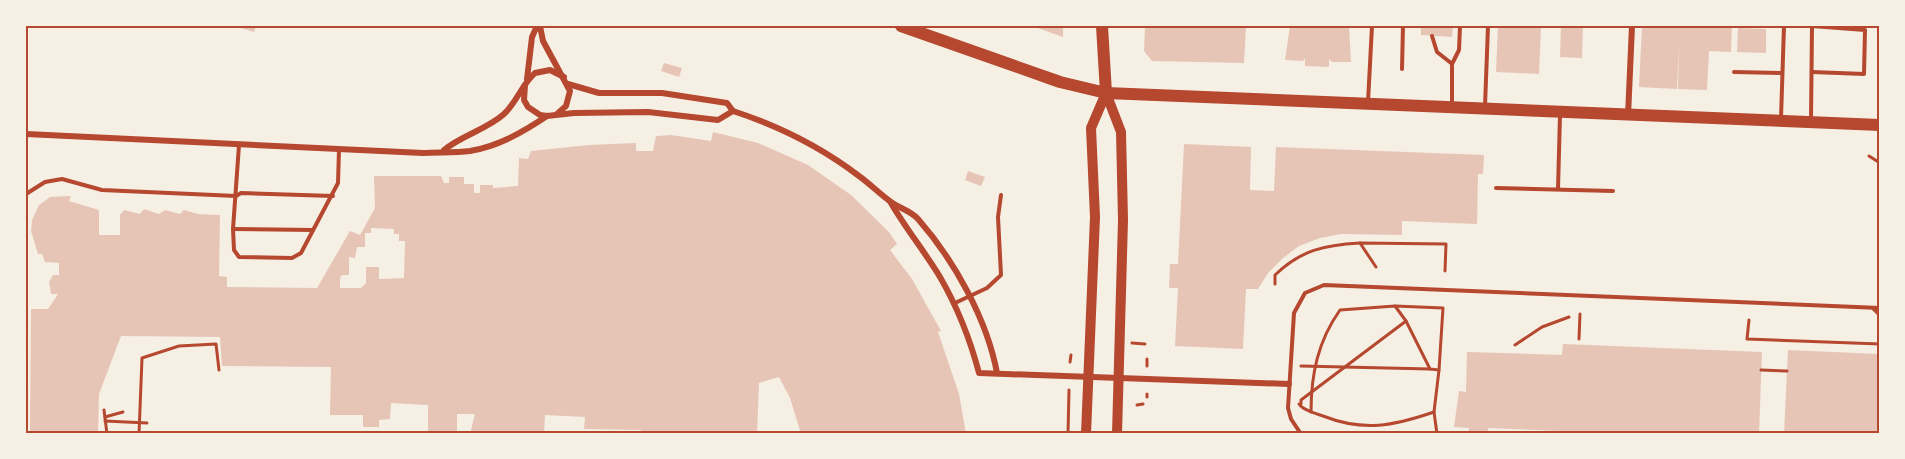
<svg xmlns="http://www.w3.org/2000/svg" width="1905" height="459" font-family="Barlow,sans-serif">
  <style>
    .building { fill: #e6c5b7; fill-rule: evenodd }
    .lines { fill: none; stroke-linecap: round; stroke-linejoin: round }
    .path { stroke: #b5482f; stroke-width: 3 }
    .service { stroke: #b5482f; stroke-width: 4 }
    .minor { stroke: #b5482f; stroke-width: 6 }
    .tertiary { stroke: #b5482f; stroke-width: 10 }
    .primary { stroke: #b5482f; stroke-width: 12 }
    .neatline { fill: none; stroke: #b5482f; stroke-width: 2 }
  </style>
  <rect width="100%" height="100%" fill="#f6efe4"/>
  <!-- building -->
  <g class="building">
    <polygon points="234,26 256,26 254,32"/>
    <polygon points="1032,26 1063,26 1063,37"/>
    <polygon points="1145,26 1246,26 1244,63 1152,61 1144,51"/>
    <polygon points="1290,26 1349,26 1351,62 1332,62 1329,59 1329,67 1305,66 1305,58 1303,61 1285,60"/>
    <polygon points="1421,26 1453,26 1452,37 1421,35"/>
    <polygon points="1498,26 1541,26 1539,74 1496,72"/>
    <polygon points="1561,26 1583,26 1582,58 1560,57"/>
    <polygon points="1642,26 1732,26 1731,52 1709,51 1707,90 1678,89 1679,44 1677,89 1639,87"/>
    <polygon points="1738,28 1766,29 1766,53 1737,52"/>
    <polygon points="664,63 682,68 679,77 661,71"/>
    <path d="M713 132 758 143 808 165 851 195 889 232 897 244 890 250 912 279 941 331 938 332 959 394 966 434H801L790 398 779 377 759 383 757 434H641V430L584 429 585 417 545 415 544 434H470L475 414H457V434H428V405L391 403 390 419 379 420V427H363V415H330L331 367 222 366 220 337 121 336 99 394 98 434H30L31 309H48L58 294H51L49 282 53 275H59V263L45 262 42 254H38L31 231 32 220 39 205 50 197 71 196 69 201 99 210V235H120V215L124 210 140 214 144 209 159 214 165 210 180 214 184 210 198 214 220 215 219 276 227 277V287L317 288 350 231 360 235 375 208 374 176H441L444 183H449V177H464V184H474V193H480V185H493V188L518 186 519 158 528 159 531 151 589 145 636 143V151H653L656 136 671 135 711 141ZM371 228 394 229V234H399V241H405L404 278 379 279V267H366V283L361 288H340V278L342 275H349V257L355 258 357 247H365V233H371Z"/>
    <polygon points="1184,144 1251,147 1250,190 1274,191 1276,147 1484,155 1483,174 1478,174 1477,224 1402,221 1402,235 1341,234 1320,238 1299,246 1283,258 1268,273 1258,289 1246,289 1243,349 1175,346 1178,288 1169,288 1170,264 1178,264"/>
    <polygon points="968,171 985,177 981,186 965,180"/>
    <polygon points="1563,344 1762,352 1759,434 1629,434 1488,428 1488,434 1482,434 1468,433 1469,428 1454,427 1459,391 1466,392 1467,352 1562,355"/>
    <polygon points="1788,350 1880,354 1880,434 1784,434"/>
  </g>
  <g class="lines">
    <!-- path -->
    <g class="path">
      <polyline points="1869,156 1880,163"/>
      <polyline points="1376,267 1360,243 1446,244 1445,271"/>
      <path d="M1275 284V275C1301 250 1324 245 1360 243"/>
      <polyline points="1395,306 1406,321 1430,369 1439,370 1434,412 1437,434"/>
      <polyline points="1749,320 1747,339 1880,344"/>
      <polyline points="1579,339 1580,314"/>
      <polyline points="1132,343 1145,344"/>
      <polyline points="1515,345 1542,327 1569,317"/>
      <polyline points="1070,362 1071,355"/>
      <polyline points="1147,366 1147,359"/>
      <polyline points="1301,366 1430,369"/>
      <polyline points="1761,370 1787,371"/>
      <polyline points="1147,397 1147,394"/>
      <path d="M1299 404C1303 410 1314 413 1323 416 1364 432 1393 426 1434 412"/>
      <polyline points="1301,404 1301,400 1406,321"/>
      <polyline points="1137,405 1143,404"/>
      <polyline points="104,410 107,434"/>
      <path d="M1311 412C1311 374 1318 341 1340 310L1395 306 1443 308 1439 370"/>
      <polyline points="105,417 123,412"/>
      <polyline points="105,421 147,423"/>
      <polyline points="139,434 142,358 179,346 216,344 219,370"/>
      <polyline points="1068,434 1069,390"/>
    </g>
    <!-- service -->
    <g class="service">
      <polyline points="1432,36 1437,52 1451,63"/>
      <polyline points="1402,69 1403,26"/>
      <polyline points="1734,72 1782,73"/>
      <polyline points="1812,72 1864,74 1865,30 1812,26"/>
      <polyline points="1368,102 1372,26"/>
      <polyline points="1452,105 1452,64 1459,50 1460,26"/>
      <polyline points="1485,106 1488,26"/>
      <polyline points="1781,118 1784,26"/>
      <polyline points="1811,119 1812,26"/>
      <polyline points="239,145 233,229 234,250 239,257 292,258 301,253 338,183 339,150"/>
      <polyline points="1496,188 1613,191"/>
      <polyline points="1558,189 1560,115"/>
      <polyline points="26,194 45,182 62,179 102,190 236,196 241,193 333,196"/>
      <polyline points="233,229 313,230"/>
      <polyline points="955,303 987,288 1001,275 998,217 1001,195"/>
      <polyline points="1873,308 1880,315"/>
      <polyline points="1301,434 1291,419 1288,408 1294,313 1305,293 1324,285 1880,308"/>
    </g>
    <!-- minor -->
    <g class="minor">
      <polyline points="540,26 543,41 570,91 566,106 558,113"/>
      <polyline points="527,79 532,37 537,26"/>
      <path d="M568 84 599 93H662L727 103 733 111C779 126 821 147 859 176 870 184 880 194 891 202 899 208 911 211 918 219 954 260 987 319 997 373"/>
      <polyline points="525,85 524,100 528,107 540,115 547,116 574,113 648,112 718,120 733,111"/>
      <polyline points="1628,116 1632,26"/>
      <path d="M26 134 423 153C438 152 455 153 470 151 499 146 523 132 547 116"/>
      <path d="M444 150C462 135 486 130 504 114 517 102 522 84 535 73L550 70 564 77"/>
      <path d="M891 203C906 229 925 252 940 277 958 308 970 339 979 373L1289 384"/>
    </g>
    <!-- tertiary -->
    <g class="tertiary">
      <polyline points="1106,93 1121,132 1123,220 1117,434"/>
      <polyline points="1086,434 1095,217 1091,128 1106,93"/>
    </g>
    <!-- primary -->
    <g class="primary">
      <polyline points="901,26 1060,82 1106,93 1880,125"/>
      <polyline points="1102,26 1106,93"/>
    </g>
  </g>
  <!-- border -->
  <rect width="1905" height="459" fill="none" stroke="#f6efe4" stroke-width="54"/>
  <rect x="27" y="27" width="1851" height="405" class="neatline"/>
</svg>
